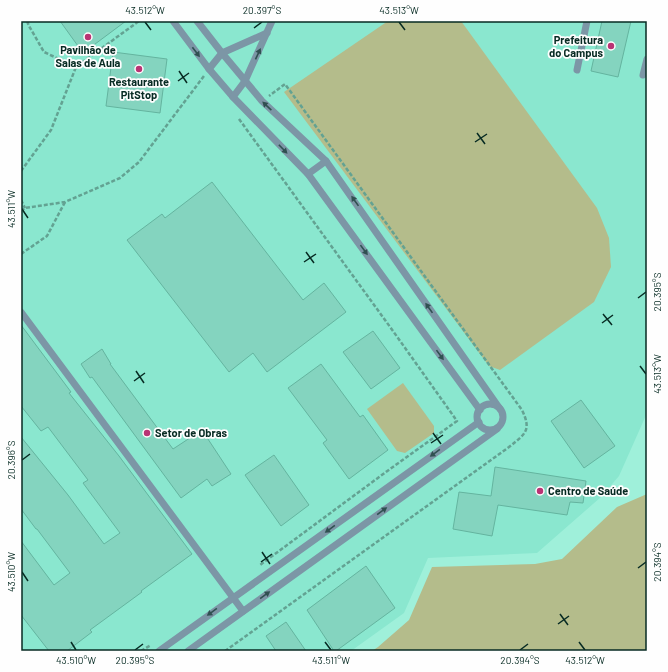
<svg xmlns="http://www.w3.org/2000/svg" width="668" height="672" font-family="Barlow,sans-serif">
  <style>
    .built { fill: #8ae7cf }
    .green { fill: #b4bc8b }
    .building { fill: #84d4bf; stroke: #64b49f }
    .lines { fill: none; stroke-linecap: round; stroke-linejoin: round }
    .path { stroke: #63a292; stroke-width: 2.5; stroke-dasharray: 4 2; stroke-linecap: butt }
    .service { stroke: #7c96a6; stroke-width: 7 }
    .oneway { fill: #305051 }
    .ticks { fill: none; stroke: #072b23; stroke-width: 1.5 }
    .poi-dot { fill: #b93374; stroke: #fefefe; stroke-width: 1.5 }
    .labels { text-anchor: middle; stroke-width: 3.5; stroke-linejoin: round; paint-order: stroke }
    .poi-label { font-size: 11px; font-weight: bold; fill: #072b23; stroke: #fefefe }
    .neatline { fill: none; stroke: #072b23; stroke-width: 1.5 }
    .ticks-label { font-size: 10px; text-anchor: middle; fill: #072b23 }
  </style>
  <rect width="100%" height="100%" fill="#9ff0da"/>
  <!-- built -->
  <polygon class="built" points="21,21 647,21 647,413 619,476 601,497 537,553 428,558 404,613 351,651 21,651"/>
  <!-- green -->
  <g class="green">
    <polygon points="388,21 461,21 597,208 609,238 611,267 594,302 500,370 489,366 284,92"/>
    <polygon points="403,383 434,426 434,433 405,453 397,451 367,409"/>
    <polygon points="647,494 647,651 372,651 378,647 409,620 432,567 535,564 562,559 617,507"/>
  </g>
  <!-- building -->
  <g class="building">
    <polygon points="60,21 126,21 83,53"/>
    <polygon points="602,21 631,21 618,77 591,71"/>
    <polygon points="113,52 167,59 160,113 106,106"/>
    <polygon points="212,182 303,300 324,283 346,312 267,372 253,353 229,372 127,240 162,214 165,218"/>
    <polygon points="21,325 71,392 69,393 119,456 192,554 141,591 142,592 90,630 92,632 67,651 49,651 21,615 21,541 54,585 70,573 37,529 36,529 21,509 21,437 68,495 104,544 120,533 83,483 88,480 48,427 41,431 21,406"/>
    <polygon points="373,331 400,368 371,389 343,352"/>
    <polygon points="102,349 111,364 110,364 173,449 202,430 231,474 212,486 207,479 181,498 92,377 90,378 81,364"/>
    <polygon points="321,364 360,417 363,415 388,450 349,479 323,443 327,440 288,388"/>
    <polygon points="581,400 615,446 584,468 551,421"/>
    <polygon points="274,455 309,505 281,526 245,475"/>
    <polygon points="495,467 586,481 583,503 570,502 567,515 498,505 492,536 453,529 459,492 491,496"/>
    <polygon points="366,566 395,608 336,651 334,651 307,610"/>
    <polygon points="286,622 306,651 276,651 266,636"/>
  </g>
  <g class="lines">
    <!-- path -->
    <g class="path">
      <polyline points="27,21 29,26 44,52 76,67"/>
      <polyline points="239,119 393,331 457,421 390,469 260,565"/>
      <polyline points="21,171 51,130 76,67 139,21"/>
      <polyline points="21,200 25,208"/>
      <polyline points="21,211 25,208 65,202 120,178 139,162 204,76"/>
      <polyline points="21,254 47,236 65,202"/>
      <polyline points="141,651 151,645"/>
      <path d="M225 651 509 447C525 434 532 431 522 410L285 84 269 96"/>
    </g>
    <!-- service -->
    <g class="service">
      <polyline points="173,21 209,69 233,97 308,174 480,410"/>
      <polyline points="197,21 222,53 262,101 326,161 500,409"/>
      <polyline points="209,69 222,53 267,33"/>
      <polyline points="577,70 587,21"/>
      <polyline points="643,75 647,59"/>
      <polyline points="233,97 245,81 272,21"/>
      <polyline points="308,174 326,161"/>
      <polyline points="21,312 243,611"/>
      <circle cx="490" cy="417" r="13"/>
      <polyline points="159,651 479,422"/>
      <polyline points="188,651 497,429"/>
    </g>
  </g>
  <!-- one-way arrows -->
  <defs><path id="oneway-solid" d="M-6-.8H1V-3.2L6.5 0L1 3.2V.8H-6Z"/></defs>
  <g class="oneway">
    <use href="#oneway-solid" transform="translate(196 52) rotate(53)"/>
    <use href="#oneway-solid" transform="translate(258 54) rotate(-65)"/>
    <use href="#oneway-solid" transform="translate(267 106) rotate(-137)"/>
    <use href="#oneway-solid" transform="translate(283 149) rotate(46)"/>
    <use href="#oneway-solid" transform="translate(355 201) rotate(-125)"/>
    <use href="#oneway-solid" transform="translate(364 250) rotate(54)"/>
    <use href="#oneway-solid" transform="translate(429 308) rotate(-125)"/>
    <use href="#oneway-solid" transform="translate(440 355) rotate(54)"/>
    <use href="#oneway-solid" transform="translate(435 453) rotate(144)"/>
    <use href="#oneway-solid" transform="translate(382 511) rotate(-36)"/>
    <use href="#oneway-solid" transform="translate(330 529) rotate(144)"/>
    <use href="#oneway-solid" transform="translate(265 595) rotate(-36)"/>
    <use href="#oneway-solid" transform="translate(212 612) rotate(144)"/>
  </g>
  <!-- ticks -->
  <path class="ticks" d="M145 22 151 30M399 22 405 30M254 28 262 22M179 71 187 83M178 81 189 73M477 133 485 144M475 142 487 134M22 209 28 218M306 252 314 263M304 262 316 254M638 298 646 292M603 314 612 325M602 323 613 315M640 366 646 374M136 371 144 383M134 381 145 373M433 433 441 444M431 443 443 435M22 460 30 454M262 552 270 564M261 562 272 554M638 568 646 562M22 572 28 581M560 614 568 625M558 624 569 616M71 642 76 650M325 642 331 650M579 642 585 650M135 650 143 644M520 650 528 644"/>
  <!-- markers -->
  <g class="poi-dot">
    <circle cx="88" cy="37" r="4"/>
    <circle cx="611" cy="46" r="4"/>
    <circle cx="139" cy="69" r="4"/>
    <circle cx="147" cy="433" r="4"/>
    <circle cx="540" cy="491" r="4"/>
  </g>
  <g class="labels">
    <!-- poi labels -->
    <g class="poi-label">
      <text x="603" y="44" text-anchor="end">Prefeitura<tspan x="603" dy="13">do Campus</tspan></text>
      <text x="88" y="54">Pavilhão de<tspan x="88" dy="13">Salas de Aula</tspan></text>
      <text x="139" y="86">Restaurante<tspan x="139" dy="13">PitStop</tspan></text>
      <text x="155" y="437" text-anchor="start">Setor de Obras</text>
      <text x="548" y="495" text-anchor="start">Centro de Saúde</text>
    </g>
  </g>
  <!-- border -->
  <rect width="668" height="672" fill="none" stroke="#fefefe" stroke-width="44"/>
  <rect x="22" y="22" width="624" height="628" class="neatline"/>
  <g class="ticks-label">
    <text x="145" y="14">43.512°W</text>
    <text x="262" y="14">20.397°S</text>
    <text x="399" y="14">43.513°W</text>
    <text transform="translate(11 209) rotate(-90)" y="4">43.511°W</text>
    <text transform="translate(657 292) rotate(-90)" y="4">20.395°S</text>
    <text transform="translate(657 374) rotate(-90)" y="4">43.513°W</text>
    <text transform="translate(11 460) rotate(-90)" y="4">20.396°S</text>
    <text transform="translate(657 562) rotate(-90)" y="4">20.394°S</text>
    <text transform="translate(11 572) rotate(-90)" y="4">43.510°W</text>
    <text x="76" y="664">43.510°W</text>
    <text x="135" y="664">20.395°S</text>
    <text x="331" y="664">43.511°W</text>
    <text x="520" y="664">20.394°S</text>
    <text x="585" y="664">43.512°W</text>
  </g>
</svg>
